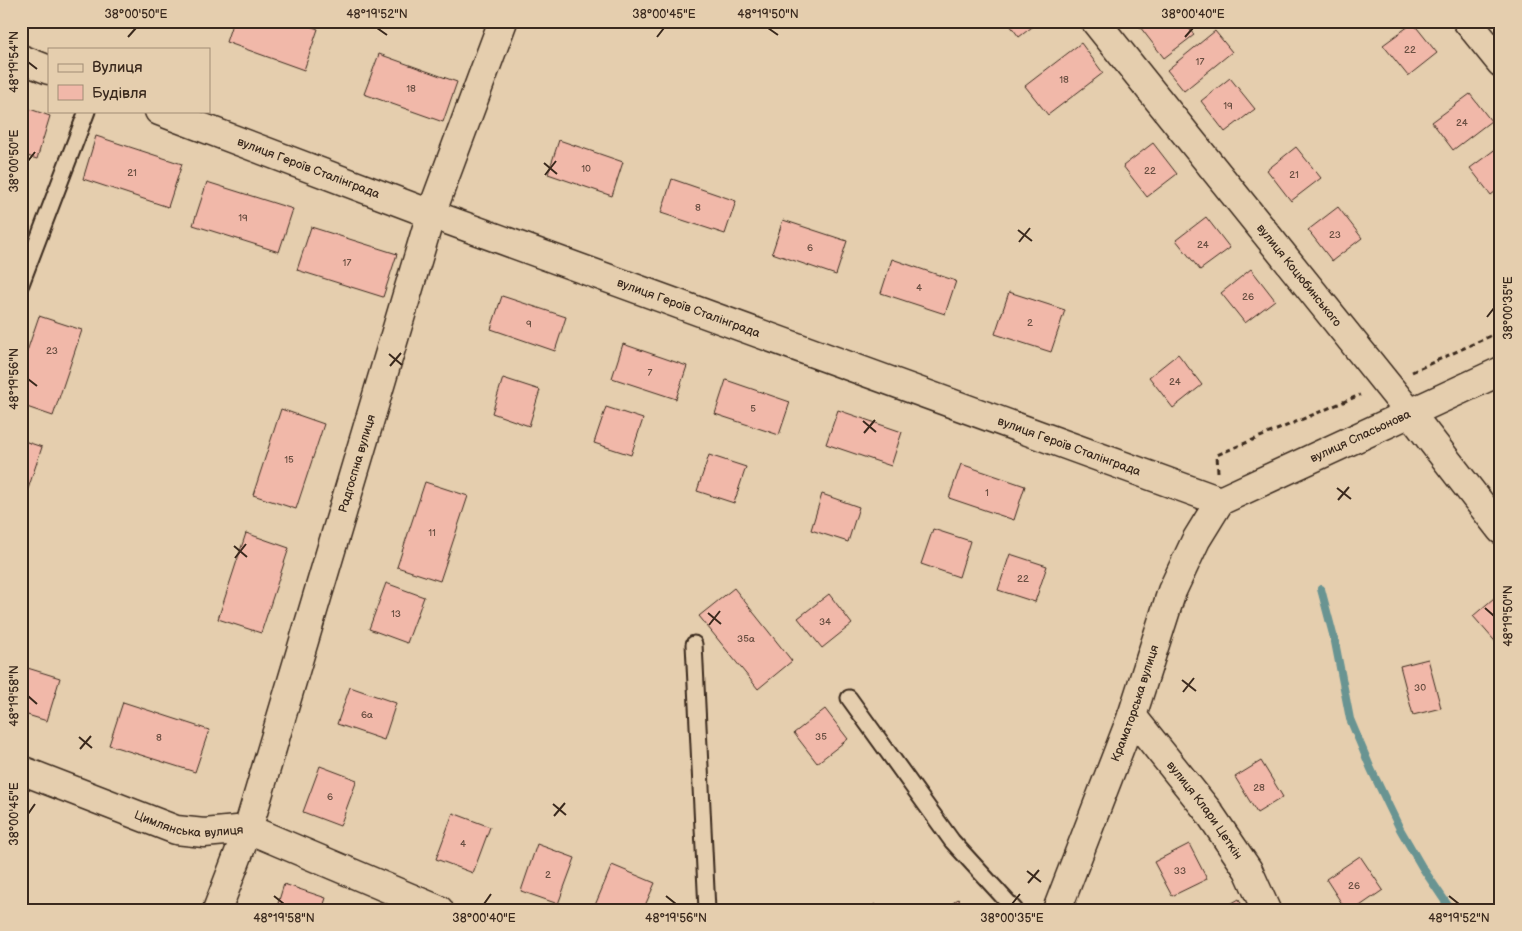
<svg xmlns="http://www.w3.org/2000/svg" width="1522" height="931" font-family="'Balsamiq Sans',sans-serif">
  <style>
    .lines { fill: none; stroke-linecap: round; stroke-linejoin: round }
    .stream { stroke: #699492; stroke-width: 8 }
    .building { fill: #f1b8a9; stroke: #3b2a1e }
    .service-casing { stroke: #3b2a1e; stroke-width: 19 }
    .minor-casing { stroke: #3b2a1e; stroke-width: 31 }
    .tertiary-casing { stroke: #3b2a1e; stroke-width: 31 }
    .path { stroke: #3b2a1e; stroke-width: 3; stroke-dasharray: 5 4; stroke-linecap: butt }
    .service { stroke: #e5ceae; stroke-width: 15 }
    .minor { stroke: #e5ceae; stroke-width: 28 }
    .tertiary { stroke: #e5ceae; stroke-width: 28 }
    .ticks { fill: none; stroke: #3b2a1e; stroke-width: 2 }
    .labels { text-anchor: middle; stroke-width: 4; stroke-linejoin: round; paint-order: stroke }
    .number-label { font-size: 10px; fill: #684e41 }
    .street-label { font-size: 12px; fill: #3b2a1e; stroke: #e5ceae }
    .neatline { fill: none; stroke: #3b2a1e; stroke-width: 2 }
    .ticks-label { font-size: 12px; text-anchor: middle; fill: #3b2a1e }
  </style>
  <rect width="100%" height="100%" fill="#e5ceae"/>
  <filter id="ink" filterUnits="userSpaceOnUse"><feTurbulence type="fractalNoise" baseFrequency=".02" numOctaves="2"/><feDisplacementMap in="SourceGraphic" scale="10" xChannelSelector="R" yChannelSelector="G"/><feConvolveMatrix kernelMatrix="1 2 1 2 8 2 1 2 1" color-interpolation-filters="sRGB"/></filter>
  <g filter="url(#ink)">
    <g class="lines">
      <!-- stream -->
      <polyline class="stream" points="1321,589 1335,642 1350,719 1371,769 1400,829 1422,867 1451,910"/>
    </g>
    <!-- building -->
    <g class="building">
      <polygon points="233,21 296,21 318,29 304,70 226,42"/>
      <polygon points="1007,21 1040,21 1019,37"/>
      <polygon points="1148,21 1183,21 1194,35 1164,58 1140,27"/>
      <polygon points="1413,23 1437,53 1408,76 1383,45"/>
      <polygon points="1215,31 1232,52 1184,91 1167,70"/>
      <polygon points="1081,43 1103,73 1048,115 1025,86"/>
      <polygon points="379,54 457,82 443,122 364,94"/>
      <polygon points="1230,78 1255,109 1225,132 1201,101"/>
      <polygon points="1470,94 1491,121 1453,150 1432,122"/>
      <polygon points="21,106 50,116 37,159 21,154"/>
      <polygon points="96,136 182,164 168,207 83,179"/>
      <polygon points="559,140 623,162 612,196 548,174"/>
      <polygon points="1153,143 1177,174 1147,197 1123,166"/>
      <polygon points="1501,145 1501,187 1491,195 1470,168"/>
      <polygon points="1296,147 1321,178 1291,201 1267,170"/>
      <polygon points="672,179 736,201 725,234 661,213"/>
      <polygon points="207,182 293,209 279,252 193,225"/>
      <polygon points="1338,207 1362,238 1332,261 1308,230"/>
      <polygon points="1206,217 1230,248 1200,270 1176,240"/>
      <polygon points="783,220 847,241 836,275 772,253"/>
      <polygon points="311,227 397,254 383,297 297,270"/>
      <polygon points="892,259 956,281 945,314 881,293"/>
      <polygon points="1251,269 1275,300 1245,323 1221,293"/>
      <polygon points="1009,292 1065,310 1051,352 995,334"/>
      <polygon points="502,296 566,317 555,351 491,329"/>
      <polygon points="39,316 82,330 53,416 21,405 21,369"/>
      <polygon points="623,344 687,366 676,399 612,378"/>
      <polygon points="1178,354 1202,385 1173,408 1149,377"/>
      <polygon points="503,378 540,390 529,426 492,413"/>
      <polygon points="726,380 790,402 779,435 715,414"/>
      <polygon points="606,407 643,419 631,455 594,443"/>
      <polygon points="281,409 324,424 296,509 253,495"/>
      <polygon points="838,410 902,432 891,466 826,444"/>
      <polygon points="21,440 42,447 21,510"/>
      <polygon points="709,455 746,467 734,503 697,491"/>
      <polygon points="961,464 1025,486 1014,520 949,498"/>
      <polygon points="425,482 468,496 440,581 397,567"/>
      <polygon points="822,494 859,507 848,542 811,530"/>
      <polygon points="933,529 970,541 959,577 921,564"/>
      <polygon points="246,533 289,548 261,633 218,619"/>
      <polygon points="1010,554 1047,566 1035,602 998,590"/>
      <polygon points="386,583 424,597 407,643 369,629"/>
      <polygon points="734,588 792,661 758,689 699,616"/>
      <polygon points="1501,592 1501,647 1500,647 1473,616"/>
      <polygon points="829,594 852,624 822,648 798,618"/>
      <polygon points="1428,659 1441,708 1413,715 1400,666"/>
      <polygon points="21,666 60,678 47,721 21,713"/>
      <polygon points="350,687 396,703 384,740 337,724"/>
      <polygon points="123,702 209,730 195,772 109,745"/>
      <polygon points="825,709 848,739 817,763 794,733"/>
      <polygon points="1261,761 1283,797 1257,813 1235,777"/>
      <polygon points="320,766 357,780 340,826 303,812"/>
      <polygon points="453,813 490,827 473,873 436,859"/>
      <polygon points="537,844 575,858 558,904 521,891"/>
      <polygon points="1189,844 1207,879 1172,896 1154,862"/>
      <polygon points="1360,856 1383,890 1354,910 1346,910 1326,879"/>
      <polygon points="612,865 655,883 643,910 593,910"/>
      <polygon points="284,884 326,898 322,910 276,910"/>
      <polygon points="958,899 967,910 944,910"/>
      <polygon points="1239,899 1244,910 1220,910"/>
      <polygon points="875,904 880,910 868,910"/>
    </g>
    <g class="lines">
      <defs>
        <g id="service">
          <polyline points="21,284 87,111"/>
          <polyline points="694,644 707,910"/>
          <polyline points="849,698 952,841 1015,910"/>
        </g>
        <g id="minor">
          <path id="s1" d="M1095 21 1410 413 1501 530"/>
          <polyline points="1467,21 1501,63"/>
          <polyline points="21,59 49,70"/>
          <path id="s2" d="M159 111 431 214 1220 501"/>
          <path id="s3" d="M1132 716 1208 811 1248 870 1266 910"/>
          <path id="s4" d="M21 770 176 830 204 833 248 829 439 910"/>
          <path id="s5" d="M217 910 248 829 431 214 503 21"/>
        </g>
        <g id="tertiary">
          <path id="s6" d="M1057 910 1132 716 1172 591 1196 540 1220 501 1501 371"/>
        </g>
      </defs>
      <!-- service casing -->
      <use href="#service" class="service-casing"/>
      <!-- minor casing -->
      <use href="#minor" class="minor-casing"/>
      <!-- tertiary casing -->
      <use href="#tertiary" class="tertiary-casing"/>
      <!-- path -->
      <g class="path">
        <polyline points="1412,372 1501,331"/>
        <polyline points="1218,472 1217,455 1360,395"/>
      </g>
      <!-- service -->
      <use href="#service" class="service"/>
      <!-- minor -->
      <use href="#minor" class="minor"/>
      <!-- tertiary -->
      <use href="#tertiary" class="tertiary"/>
    </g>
  </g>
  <!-- ticks -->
  <path class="ticks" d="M377 28 387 35M768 28 778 35M128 37 136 28M657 37 664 28M1185 37 1193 28M28 62 37 69M28 161 35 152M544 163 557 174M545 175 556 161M1018 230 1032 241M1019 242 1030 228M1487 317 1494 308M389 354 402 365M390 366 401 353M28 379 37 386M863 421 876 432M864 433 875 420M1337 488 1351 499M1338 500 1349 487M234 546 247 557M235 558 246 544M1485 608 1494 616M708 613 721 624M709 625 720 611M1182 680 1196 691M1183 692 1194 678M28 696 37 704M79 737 92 748M80 749 91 736M553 804 566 815M28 814 35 804M554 816 565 803M1027 871 1041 882M1028 883 1039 870M274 896 284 904M666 896 676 904M1449 896 1459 904M484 904 491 894M1012 904 1020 894"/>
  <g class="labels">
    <!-- number labels -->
    <g class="number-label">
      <text x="1410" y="53">22</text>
      <text x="1200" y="65">17</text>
      <text x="1064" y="83">18</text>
      <text x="411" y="92">18</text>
      <text x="1228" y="109">19</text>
      <text x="1462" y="126">24</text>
      <text x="586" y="172">10</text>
      <text x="1150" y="174">22</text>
      <text x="132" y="176">21</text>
      <text x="1294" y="178">21</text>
      <text x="698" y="211">8</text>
      <text x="243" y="221">19</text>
      <text x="1335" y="238">23</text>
      <text x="1203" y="248">24</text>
      <text x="810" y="251">6</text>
      <text x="347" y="266">17</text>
      <text x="919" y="291">4</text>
      <text x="1248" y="300">26</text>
      <text x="1030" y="326">2</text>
      <text x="529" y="327">9</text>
      <text x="52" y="354">23</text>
      <text x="650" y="376">7</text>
      <text x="1175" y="385">24</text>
      <text x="753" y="412">5</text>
      <text x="289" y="463">15</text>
      <text x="987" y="496">1</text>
      <text x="432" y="536">11</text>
      <text x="1023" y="582">22</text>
      <text x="396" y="617">13</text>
      <text x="825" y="625">34</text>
      <text x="746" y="642">35а</text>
      <text x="1420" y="691">30</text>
      <text x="367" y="718">6а</text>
      <text x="821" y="740">35</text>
      <text x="159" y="741">8</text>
      <text x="1259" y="791">28</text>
      <text x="330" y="800">6</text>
      <text x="463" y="847">4</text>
      <text x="1180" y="874">33</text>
      <text x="548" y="878">2</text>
      <text x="1354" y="889">26</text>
    </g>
    <!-- street labels -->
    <g class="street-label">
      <text dy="4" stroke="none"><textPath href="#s2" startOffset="160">вулиця Героїв Сталінграда</textPath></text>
      <text dy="4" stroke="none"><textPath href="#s1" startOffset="326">вулиця Коцюбинського</textPath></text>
      <text dy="4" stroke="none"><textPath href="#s2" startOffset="565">вулиця Героїв Сталінграда</textPath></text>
      <text dy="4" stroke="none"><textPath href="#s6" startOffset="596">вулиця Спасьонова</textPath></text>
      <text dy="4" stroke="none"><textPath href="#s2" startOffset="970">вулиця Героїв Сталінграда</textPath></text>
      <text dy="4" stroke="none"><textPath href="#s5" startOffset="468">Радгоспна вулиця</textPath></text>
      <text dy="4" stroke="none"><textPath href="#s6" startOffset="221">Краматорська вулиця</textPath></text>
      <text dy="4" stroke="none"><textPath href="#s3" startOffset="119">вулиця Клари Цеткін</textPath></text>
      <text dy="4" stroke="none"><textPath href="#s4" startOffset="178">Цимлянська вулиця</textPath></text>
    </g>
  </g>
  <!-- margin -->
  <rect width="1522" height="931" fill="none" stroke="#e5ceae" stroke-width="55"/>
  <!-- legend -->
  <rect x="48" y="48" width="162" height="65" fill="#e5ceae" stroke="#a18c74"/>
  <rect x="58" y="64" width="25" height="8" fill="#e5ceae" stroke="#a18c74"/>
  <text x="92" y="72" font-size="15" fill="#3b2a1e">Вулиця</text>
  <rect x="58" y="85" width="25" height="15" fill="#f1b8a9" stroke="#a18c74"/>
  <text x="92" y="98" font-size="15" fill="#3b2a1e">Будівля</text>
  <rect x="28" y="28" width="1466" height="876" class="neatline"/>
  <g class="ticks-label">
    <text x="136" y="18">38°00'50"E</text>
    <text x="377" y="18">48°19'52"N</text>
    <text x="664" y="18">38°00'45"E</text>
    <text x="768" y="18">48°19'50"N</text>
    <text x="1193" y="18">38°00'40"E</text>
    <text transform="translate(14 62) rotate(-90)" y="4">48°19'54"N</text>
    <text transform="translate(14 161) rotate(-90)" y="4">38°00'50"E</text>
    <text transform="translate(1508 308) rotate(-90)" y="4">38°00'35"E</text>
    <text transform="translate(14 379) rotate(-90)" y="4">48°19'56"N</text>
    <text transform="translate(1508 616) rotate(-90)" y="4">48°19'50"N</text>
    <text transform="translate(14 696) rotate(-90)" y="4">48°19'58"N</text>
    <text transform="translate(14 814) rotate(-90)" y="4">38°00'45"E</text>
    <text x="284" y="922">48°19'58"N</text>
    <text x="484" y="922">38°00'40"E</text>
    <text x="676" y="922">48°19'56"N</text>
    <text x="1012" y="922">38°00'35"E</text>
    <text x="1459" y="922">48°19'52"N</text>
  </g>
</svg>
